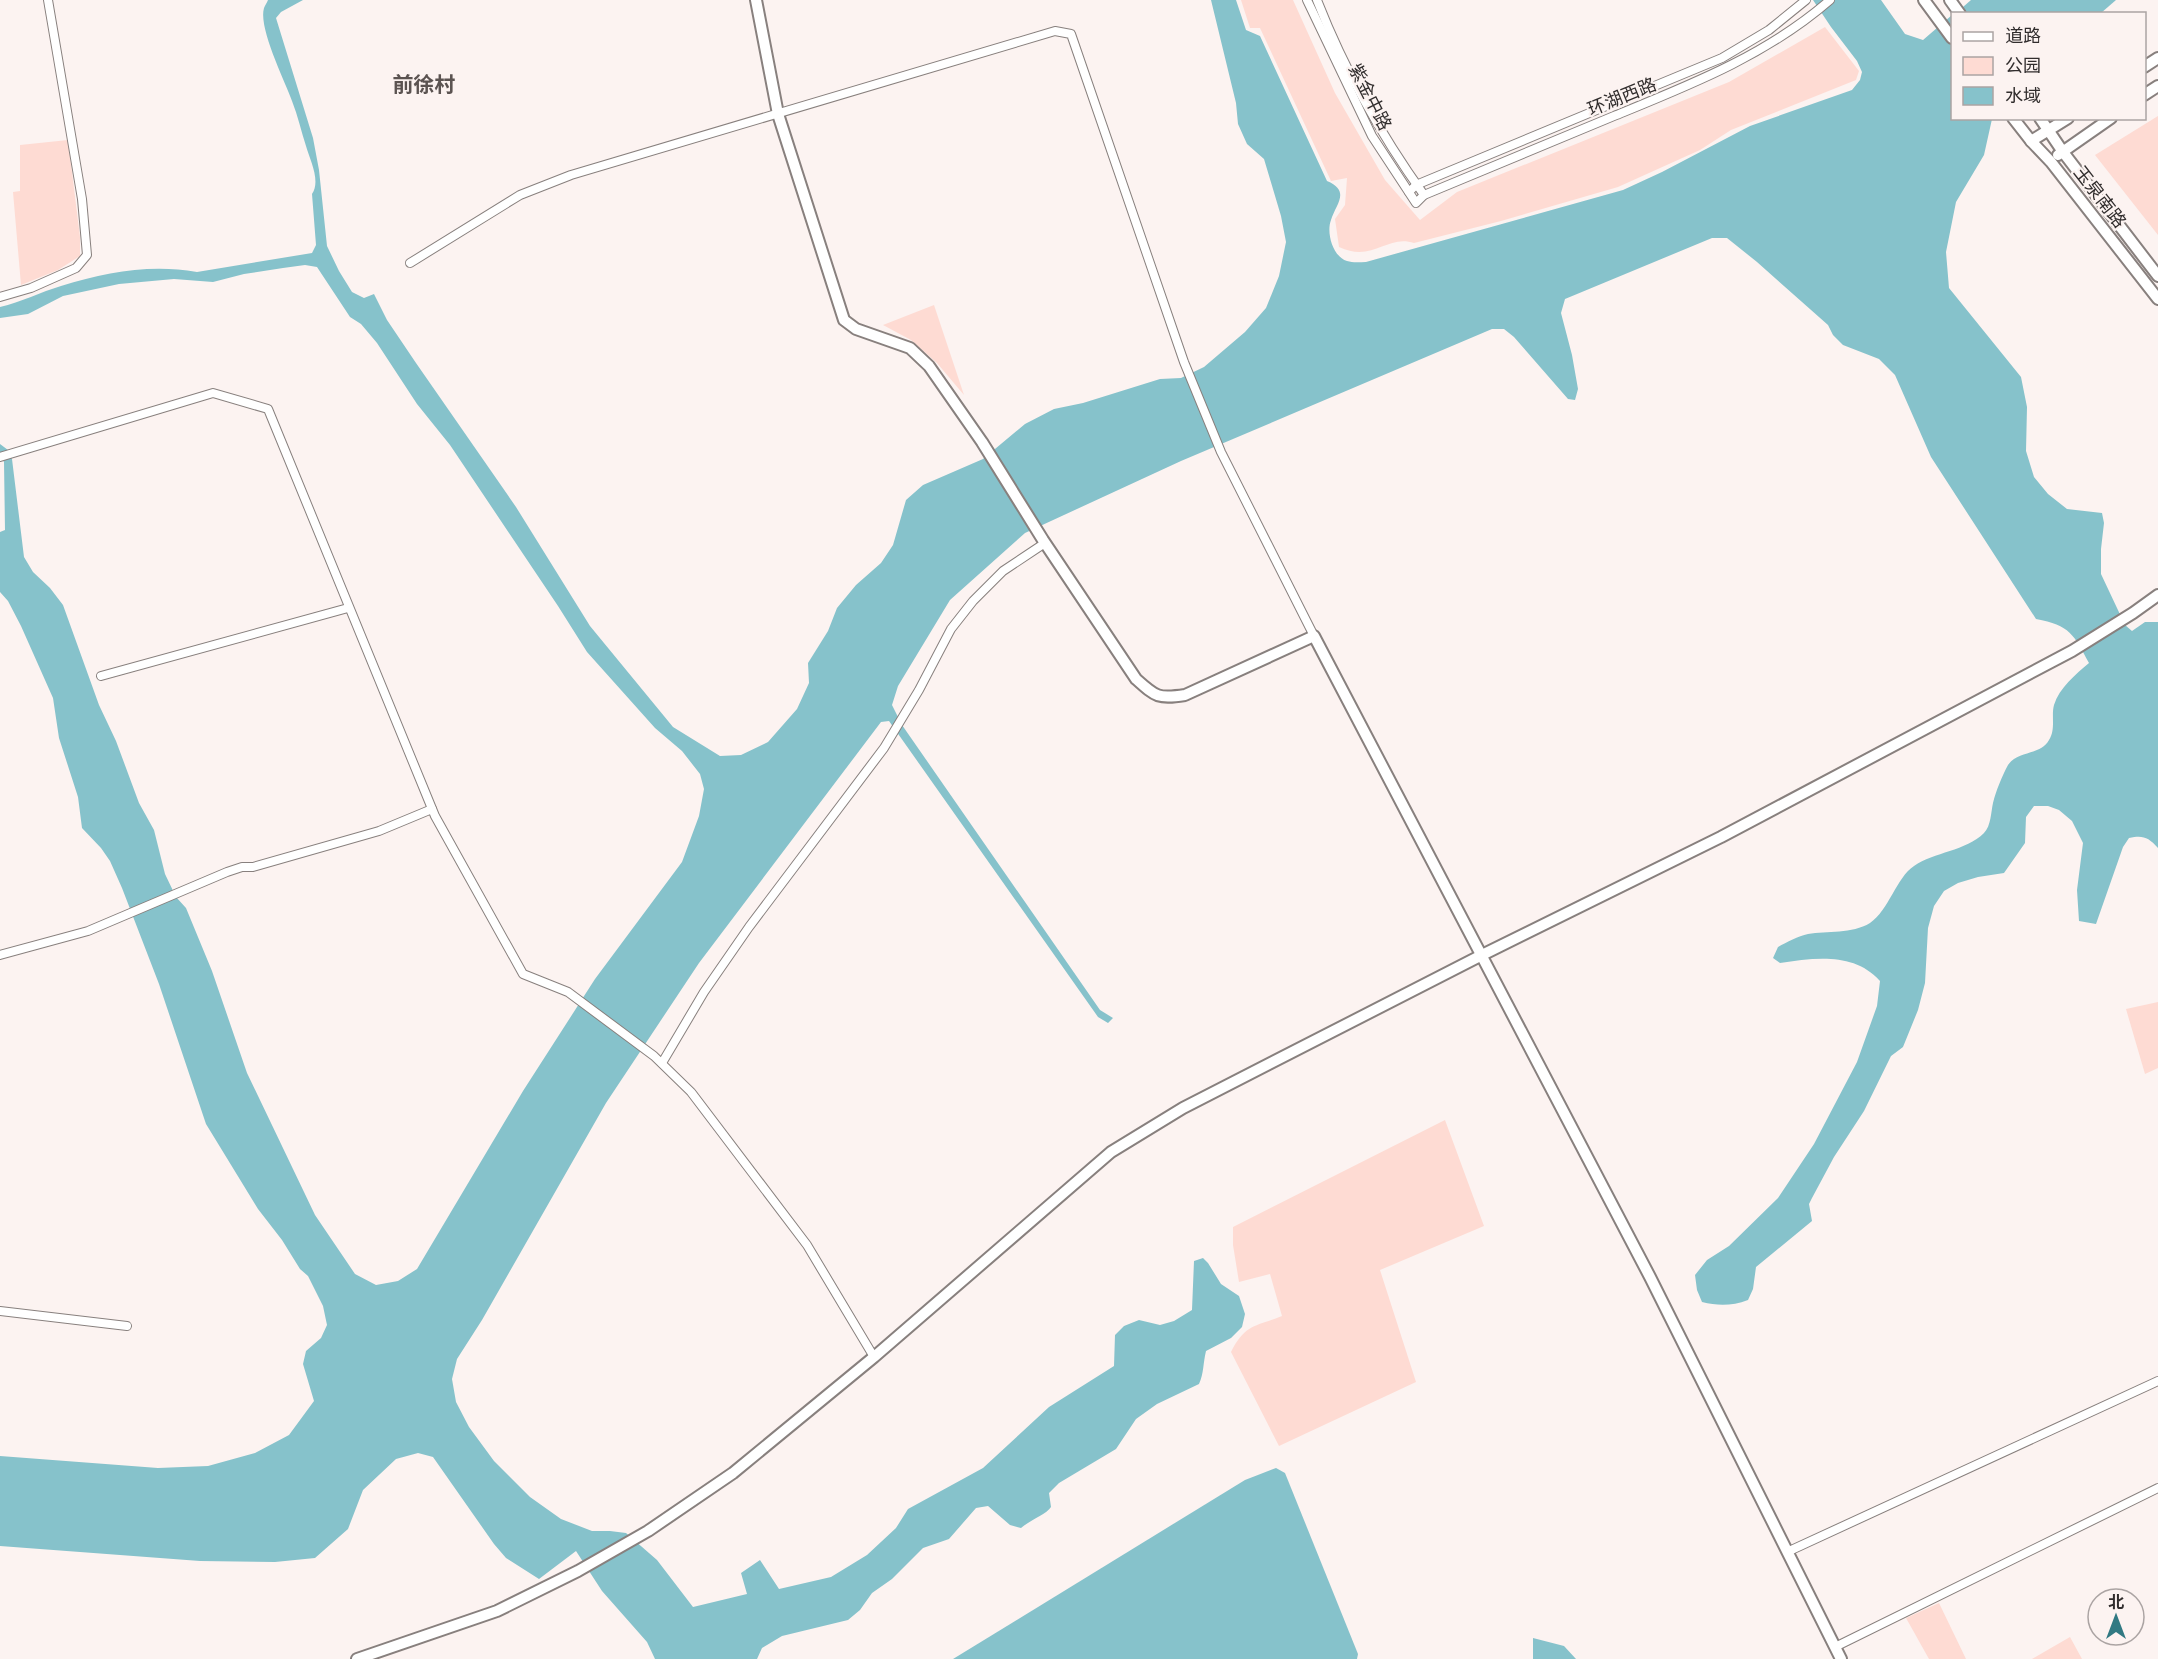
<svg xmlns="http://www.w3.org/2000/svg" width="2158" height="1659" font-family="Bitter,'Noto Sans SC',serif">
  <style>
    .green { fill: #fedbd3 }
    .water { fill: #86c2cb }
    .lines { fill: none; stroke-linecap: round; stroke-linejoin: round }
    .street-casing { stroke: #88807e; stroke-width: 10 }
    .secondary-casing { stroke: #88807e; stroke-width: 14 }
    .street { stroke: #fff; stroke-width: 8 }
    .secondary { stroke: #fff; stroke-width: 10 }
    .labels { text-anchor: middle; stroke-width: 4.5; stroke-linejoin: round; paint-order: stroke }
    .street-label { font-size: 18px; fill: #312d2d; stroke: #fcf3f1 }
    .quarter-label { font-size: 21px; font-weight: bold; fill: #5b5351; stroke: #fcf3f1 }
  </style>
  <rect width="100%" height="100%" fill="#fcf3f1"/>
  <!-- green -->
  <g class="green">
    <path d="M1241 0H1293L1335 93 1385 180 1420 220 1457 192 1729 82 1825 27 1859 71 1856 80 1731 130 1700 150 1618 187 1501 221 1414 243C1387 234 1373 263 1339 247L1335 219 1345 205 1347 178 1331 181 1260 28H1250Z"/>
    <polygon points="2158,116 2158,235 2095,155"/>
    <polygon points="68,140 80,237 80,256 58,270 21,285 13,192 20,191 20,145"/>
    <polygon points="934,305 964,395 937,363 911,340 883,325"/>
    <polygon points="2158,1002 2158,1068 2145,1074 2126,1009"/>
    <path d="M1445 1120 1484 1226 1380 1270 1416 1382 1279 1446 1231 1352C1246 1323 1256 1327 1282 1316L1270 1274 1239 1282 1233 1245V1227Z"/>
    <polygon points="1939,1603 1966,1659 1929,1659 1906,1618"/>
    <polygon points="2070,1637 2082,1659 2032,1659"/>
  </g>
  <!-- water -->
  <g class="water">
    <path d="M268 0H303L281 12 276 18 313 138 319 170 327 246 339 271 352 292 364 298 374 294 387 320 416 363 516 507 590 626 673 727 720 756 741 755 768 742 797 709 809 683 808 663 828 631 837 608 856 585 881 563 893 545 906 500 923 485 983 459 1025 424 1054 409 1083 403 1160 379 1181 378 1204 367 1245 332 1266 308 1279 276 1286 242 1281 216 1264 159 1247 144 1238 124 1236 103 1211 0H1236L1246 30 1260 36 1327 181C1351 191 1336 204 1331 220 1326 233 1333 257 1347 261 1353 263 1360 262 1366 262L1623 190 1662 172 1750 126 1852 90 1860 80 1862 72 1857 61 1831 27 1813 0H1881L1905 34 1923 40 1952 15V118L1992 119 1984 155 1956 202 1946 252 1949 288 2021 377 2027 407 2026 451 2034 477 2048 494 2067 509 2102 513 2104 523 2101 549V574L2125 625 2132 631 2145 622H2158V848C2148 837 2143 835 2129 838L2123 847 2096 924 2079 921 2077 890 2083 843 2072 821 2059 810 2048 806H2034L2026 817 2025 843 2004 873 1978 877 1958 883 1944 891 1934 906 1928 928 1925 983 1918 1010 1903 1047 1891 1056 1864 1111 1834 1157 1812 1198 1809 1204 1812 1221 1756 1267 1753 1289 1748 1300C1732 1306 1718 1306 1702 1302L1697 1290 1695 1275 1707 1260 1729 1246 1778 1198 1814 1144 1857 1062 1877 1006 1880 981C1854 952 1815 958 1780 963L1773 958 1778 947C1787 942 1798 936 1808 934 1827 931 1852 934 1870 923 1889 910 1896 878 1914 866 1934 852 1966 851 1984 833 1991 826 1991 812 1993 803 1996 791 2002 776 2008 765 2018 750 2040 756 2049 740 2056 729 2051 716 2054 705 2059 688 2076 674 2089 663 2074 635 2070 625 2036 619L1931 457 1895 375 1879 359 1843 345 1833 335 1828 325 1757 262 1727 238H1712L1565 299 1561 313 1572 355 1578 389 1575 400 1568 399 1514 337 1504 329H1492L1181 461 1025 533 950 600 898 686 892 705 902 725 1100 1010 1113 1018 1108 1023 1098 1017 889 721 881 722 699 963 606 1103 482 1320 457 1359 452 1379 456 1402 469 1427 494 1461 530 1497 561 1519 592 1531H610L626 1533 657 1560 693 1607 747 1594 741 1573 760 1560 779 1589 831 1577 867 1555 896 1528 908 1509 983 1468 1049 1407 1114 1366 1115 1335 1124 1326 1139 1320 1160 1325 1174 1321 1192 1310 1194 1261 1203 1258 1208 1263 1221 1284 1239 1296 1245 1314 1242 1327 1231 1338 1206 1351C1203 1363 1204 1373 1199 1384L1157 1404 1136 1419 1116 1449 1059 1483 1049 1493 1051 1507C1047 1514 1030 1520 1021 1528L1010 1525 988 1506 976 1508 949 1539 923 1548 892 1579 872 1593 860 1610 848 1620 782 1636 762 1648 757 1659H655L647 1642 602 1591 576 1551 539 1579 506 1558 494 1544 433 1457 418 1453 396 1459 363 1490 348 1529 315 1558 275 1562 200 1561 0 1546V1456L158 1468 208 1466 255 1453 289 1435 314 1401 303 1364 306 1351 321 1338 327 1325 323 1306 308 1276 300 1269 282 1240 258 1209 206 1124 159 984 122 888 110 861 101 848 82 828 78 797 59 738 53 698 21 626 8 601 0 592V532L5 530 4 462 0 456V444L8 450 12 459 24 557 33 572 50 588 63 605 99 705 116 741 139 803 154 830 165 874 176 897 186 908 212 971 247 1073 315 1215 355 1274 376 1285 398 1281 417 1269 523 1091 595 979 682 862 699 816 704 789 700 774 682 751 655 728 587 652 558 606 450 445 417 404 377 343 361 324 350 317 317 267 305 265 283 268 244 274 213 282 174 279 119 284 63 296 28 314 0 318V307C21 302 41 292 61 286 107 272 150 264 197 272L312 253 316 245 312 194C321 181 310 160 306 146 301 131 298 116 292 101 285 81 258 28 264 8 265 5 267 3 268 0Z"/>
    <polygon points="1971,0 2116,0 2101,13 1955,14"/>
    <polygon points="1276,1468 1285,1473 1358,1654 1357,1659 953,1659 1245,1480"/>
    <polygon points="1533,1638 1564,1646 1576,1659 1533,1659"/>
  </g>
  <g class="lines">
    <defs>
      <g id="street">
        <path d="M1307 0 1372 136 1416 203 1424 195C1487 169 1550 142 1614 116 1690 85 1767 55 1830 0"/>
        <path d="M1317 0C1344 69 1381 135 1424 195"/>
        <polyline points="1409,192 1416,185 1722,58 1769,30 1806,0"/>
        <polyline points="410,263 520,195 571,175 1055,31 1071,34 1184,362 1221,452 1314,636"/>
        <polyline points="0,297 31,288 76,268 87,255 82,199 48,0"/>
        <polyline points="0,457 213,393 268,409 435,816 523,974 568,992 654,1056 691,1092 807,1245 874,1357"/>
        <polyline points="101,676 348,608"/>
        <polyline points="0,955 88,931 227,872 242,867 253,867 379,831 432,809"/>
        <polyline points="662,1063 704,992 749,927 884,748 919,690 951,629 973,601 1003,571 1045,543"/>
        <polyline points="0,1311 127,1326"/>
        <polyline points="1787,1552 2158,1381"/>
        <polyline points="1835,1647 2158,1488"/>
      </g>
      <g id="secondary">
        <path d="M756 0 778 114 844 320 856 329 910 348 929 366 982 442 1043 540 1136 679C1156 697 1158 699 1185 695L1314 636 1650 1277 1841 1659"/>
        <polyline points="1924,0 1952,38"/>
        <polyline points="1950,0 1960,14"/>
        <polyline points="2144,67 2158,58"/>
        <polyline points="2144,95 2158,86"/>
        <polyline points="2013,118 2031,141 2051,162 2158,299"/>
        <polyline points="2040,118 2063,152 2158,276"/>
        <polyline points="2031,141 2068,118"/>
        <polyline points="2058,155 2111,118"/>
        <polyline points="357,1659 497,1611 578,1571 648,1531 733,1473 874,1357 1111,1152 1183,1108 1482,955 1721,837 2072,651 2133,613 2158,595"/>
      </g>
    </defs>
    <!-- street casing -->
    <use href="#street" class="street-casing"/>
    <!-- secondary casing -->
    <use href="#secondary" class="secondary-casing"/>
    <!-- street -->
    <use href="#street" class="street"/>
    <!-- secondary -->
    <use href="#secondary" class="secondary"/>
  </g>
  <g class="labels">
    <!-- street labels -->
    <g class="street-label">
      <text transform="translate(1370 97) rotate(63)" y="6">紫金中路</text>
      <text transform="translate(1622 97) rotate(-22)" y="6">环湖西路</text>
      <text transform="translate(2100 197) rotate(52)" y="6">玉泉南路</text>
    </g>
    <!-- quarter labels -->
    <g class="quarter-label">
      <text x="424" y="92">前徐村</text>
    </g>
  </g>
  <!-- legend -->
  <rect x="1951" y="12" width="195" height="108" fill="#fcf3f1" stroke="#aba4a3" stroke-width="1.5"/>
  <rect x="1963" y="32" width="30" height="9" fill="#ffffff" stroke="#aba4a3" stroke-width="1.5"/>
  <text x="2005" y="42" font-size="18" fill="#312d2d">道路</text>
  <rect x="1963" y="57" width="30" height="18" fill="#fedbd3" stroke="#aba4a3" stroke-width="1.5"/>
  <text x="2005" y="72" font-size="18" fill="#312d2d">公园</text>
  <rect x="1963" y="87" width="30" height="18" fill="#86c2cb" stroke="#aba4a3" stroke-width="1.5"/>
  <text x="2005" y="102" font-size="18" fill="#312d2d">水域</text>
  <!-- north arrow -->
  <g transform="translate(2116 1617)"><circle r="28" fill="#fcf3f1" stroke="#aba4a3" stroke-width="1.5"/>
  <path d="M0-4.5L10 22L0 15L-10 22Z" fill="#317982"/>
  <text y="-9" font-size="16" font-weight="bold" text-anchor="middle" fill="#312d2d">北</text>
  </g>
</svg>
